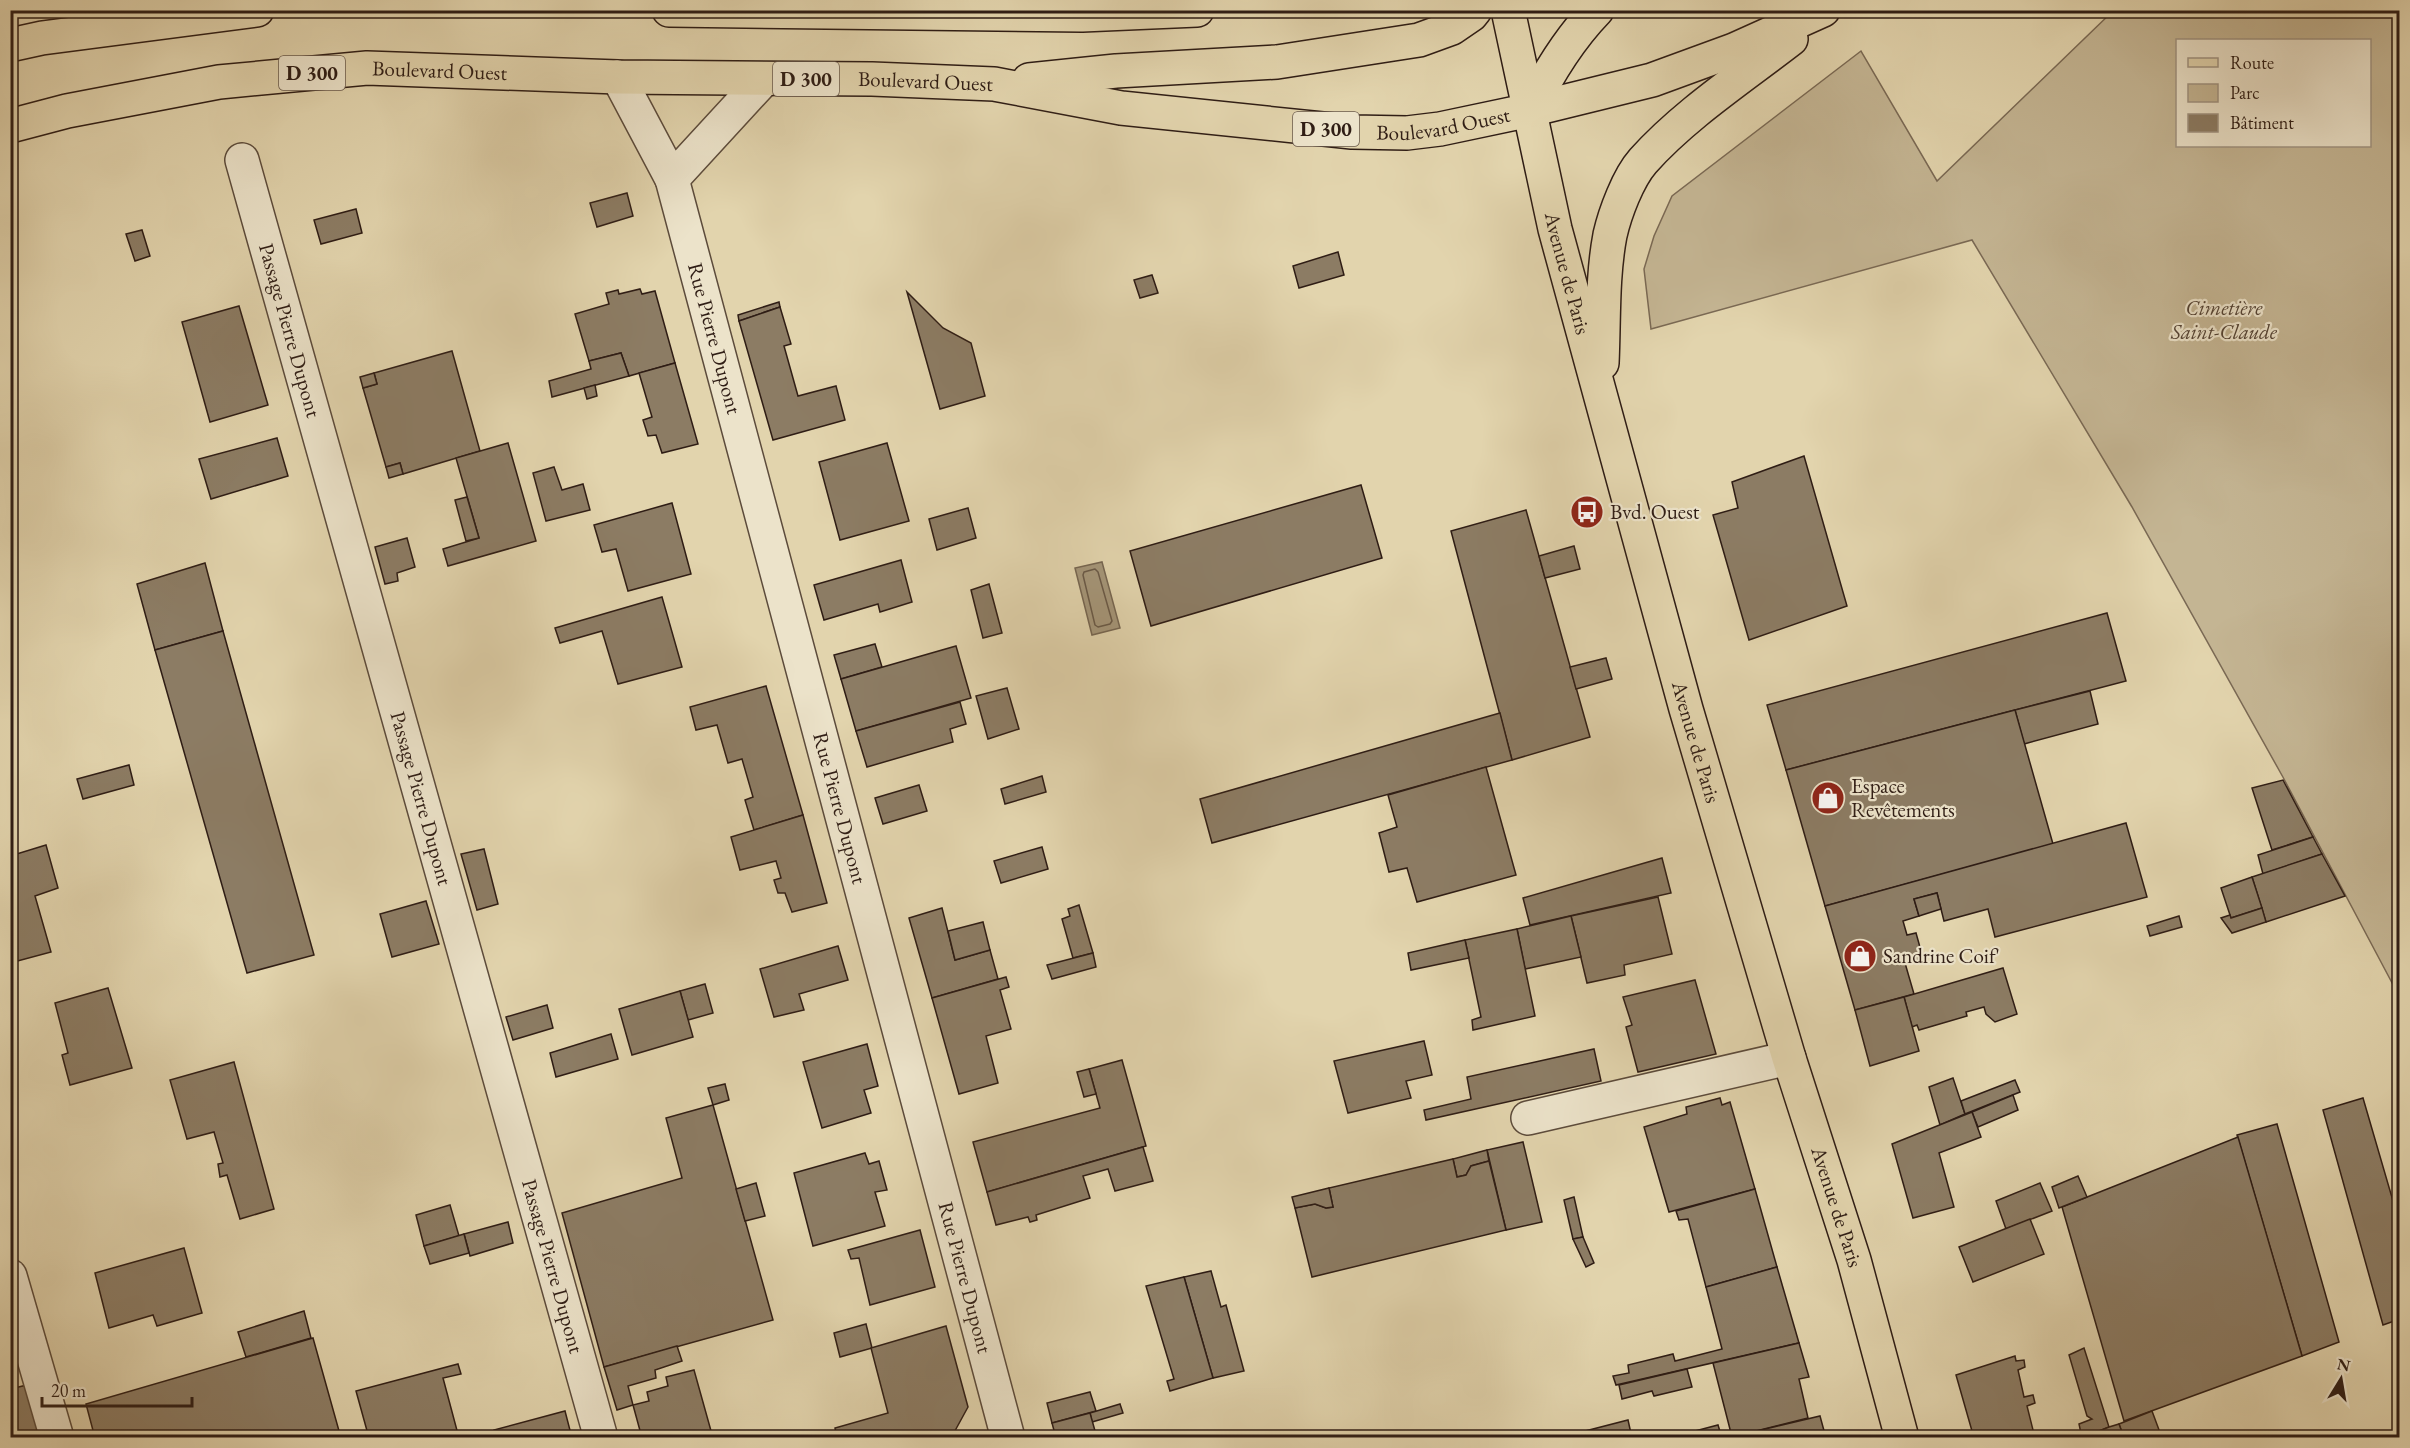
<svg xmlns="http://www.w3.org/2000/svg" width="2410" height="1448" font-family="'EB Garamond',serif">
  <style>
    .green { fill: #c4b593; stroke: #7a6954; stroke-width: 1.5; fill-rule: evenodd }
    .water { fill: #a59679; stroke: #766651; stroke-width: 1.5 }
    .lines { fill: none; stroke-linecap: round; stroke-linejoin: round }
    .shore { stroke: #6a5a47; stroke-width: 1.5 }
    .building { fill: #8c7c64; stroke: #2f1d15; stroke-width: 1.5 }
    .minor-casing { stroke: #5c4b3b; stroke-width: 36 }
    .major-casing { stroke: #2f1d15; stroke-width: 36 }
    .minor { stroke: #ece3ca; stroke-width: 33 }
    .major { stroke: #e2d4ad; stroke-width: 33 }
    .labels { text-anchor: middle; stroke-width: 4.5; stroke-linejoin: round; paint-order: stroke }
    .shield { fill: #ece3ca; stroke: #68584b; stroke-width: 1.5 }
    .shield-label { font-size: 20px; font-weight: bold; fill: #2f1d15 }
    .street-label { font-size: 21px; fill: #2f1d15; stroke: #ece3ca }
    .park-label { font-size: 21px; font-style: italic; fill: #544334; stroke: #ece3ca }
    .poi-label { font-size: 21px; fill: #2f1d15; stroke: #ece3ca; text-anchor: start }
  </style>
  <rect width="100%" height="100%" fill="#e2d4ad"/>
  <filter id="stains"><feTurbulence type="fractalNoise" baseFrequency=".00333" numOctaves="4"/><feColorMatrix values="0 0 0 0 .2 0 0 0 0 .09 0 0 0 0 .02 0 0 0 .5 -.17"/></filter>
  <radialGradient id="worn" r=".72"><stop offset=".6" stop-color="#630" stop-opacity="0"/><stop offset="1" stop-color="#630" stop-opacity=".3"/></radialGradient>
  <!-- green -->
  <path class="green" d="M2114 10 2399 11V996L2284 779 2132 507 1972 240 1651 329 1644 269 1654 236 1672 196 1861 51 1937 181ZM2178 40H2370V146H2178Z"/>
  <!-- water -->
  <polygon class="water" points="1102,562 1120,628 1092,635 1075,568"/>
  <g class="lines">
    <!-- shore -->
    <polygon class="shore" points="1095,569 1098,572 1112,621 1110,624 1098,627 1095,625 1083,575 1084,572"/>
  </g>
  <!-- building -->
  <g class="building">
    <polygon points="627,193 633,216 597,227 590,203"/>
    <polygon points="356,209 362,233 321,244 314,220"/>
    <polygon points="142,230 150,256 135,261 126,234"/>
    <polygon points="1338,252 1344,275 1299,288 1293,266"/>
    <polygon points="1152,275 1158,293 1140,298 1134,280"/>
    <polygon points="640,289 642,294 655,291 675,363 629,376 621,353 589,361 575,314 609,304 606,293 618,290 619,294"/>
    <polygon points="907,292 943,328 971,343 985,396 940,409"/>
    <polygon points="779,302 780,307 739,321 738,315"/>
    <polygon points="239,306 268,405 210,422 182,322"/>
    <polygon points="780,307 791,344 784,346 798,396 836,386 845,420 773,440 739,321"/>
    <polygon points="452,351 480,451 403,474 400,463 386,467 363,388 377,384 374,373"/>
    <polygon points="621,353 629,376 552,397 549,381 591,369 589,361"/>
    <polygon points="675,363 698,444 662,453 656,435 648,436 643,420 652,417 639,373"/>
    <polygon points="374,373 377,384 363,388 360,377"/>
    <polygon points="595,385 597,396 587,399 584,388"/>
    <polygon points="277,438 288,476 211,499 199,459"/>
    <polygon points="508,443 536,541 448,566 443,549 479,538 456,458"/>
    <polygon points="887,443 909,521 840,540 819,462"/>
    <polygon points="1804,456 1847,606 1749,640 1713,515 1738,508 1732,482"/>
    <polygon points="400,463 403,474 389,478 386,467"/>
    <polygon points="554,467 562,490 583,484 590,510 546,521 533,473"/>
    <polygon points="1361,485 1382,558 1151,626 1130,551"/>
    <polygon points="467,497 479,538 466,541 455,500"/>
    <polygon points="672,503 691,574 628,591 616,549 602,552 594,525"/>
    <polygon points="968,508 976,538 937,550 929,519"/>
    <polygon points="1526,510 1590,737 1512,760 1451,531"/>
    <polygon points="407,538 415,567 397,573 398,581 385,584 375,547"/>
    <polygon points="1574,546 1580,569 1545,578 1539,556"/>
    <polygon points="901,560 912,602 880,612 878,604 824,620 814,585"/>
    <polygon points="205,563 223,631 155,650 137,584"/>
    <polygon points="989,584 1002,633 983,638 971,590"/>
    <polygon points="662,597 682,667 618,684 602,631 560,643 555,628"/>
    <polygon points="2107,613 2126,681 1786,770 1767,705"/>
    <polygon points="223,631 314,955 247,973 155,650"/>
    <polygon points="875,644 882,667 841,679 834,655"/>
    <polygon points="956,646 971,698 856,731 841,679"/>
    <polygon points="1606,658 1612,679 1576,689 1570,667"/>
    <polygon points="766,686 803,815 754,830 745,800 753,797 742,759 728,763 717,725 696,730 690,707"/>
    <polygon points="1007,688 1019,729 988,739 976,696"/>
    <polygon points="2090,691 2098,724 2024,744 2015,710"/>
    <polygon points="960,702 966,724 950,729 953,742 867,767 856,731"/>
    <polygon points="2015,710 2053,844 1825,906 1786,770"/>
    <polygon points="1500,713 1512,760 1212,843 1200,799"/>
    <polygon points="129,765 134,785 83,799 77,779"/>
    <polygon points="1486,767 1516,875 1417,902 1407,868 1389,872 1379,833 1397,827 1388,795"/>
    <polygon points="1042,776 1046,792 1005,804 1001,789"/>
    <polygon points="2283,780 2313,837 2272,850 2252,788"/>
    <polygon points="919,785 927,811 883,824 875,798"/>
    <polygon points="803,815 827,903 792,912 785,893 778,893 774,880 781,878 776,861 740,870 731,837"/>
    <polygon points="2126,823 2147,897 1995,937 1988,909 1944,921 1937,893 1914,899 1919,916 1903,921 1907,935 1916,933 1923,958 1905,963 1914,994 1855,1010 1825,906"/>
    <polygon points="2313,837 2322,854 2263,874 2258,855"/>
    <polygon points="46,845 58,888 35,896 51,952 10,963 10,856"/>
    <polygon points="1042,847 1048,869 1001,883 994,861"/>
    <polygon points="484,849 498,904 477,910 461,854"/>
    <polygon points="2322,854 2345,896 2266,922 2252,877"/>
    <polygon points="1662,858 1671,893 1530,925 1523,898"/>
    <polygon points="2252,877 2262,908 2231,918 2221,888"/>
    <polygon points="1937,893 1941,909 1919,916 1914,899"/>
    <polygon points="1658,897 1672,954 1624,965 1625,975 1587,983 1571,916"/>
    <polygon points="426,901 439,944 392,957 380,914"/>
    <polygon points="1079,905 1093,953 1073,958 1062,919 1070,916 1068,909"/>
    <polygon points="942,908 955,960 990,950 998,979 932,998 909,918"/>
    <polygon points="2262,908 2266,922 2232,933 2221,918 2230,915 2231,918"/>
    <polygon points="1571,916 1581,957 1525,969 1517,929"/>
    <polygon points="2179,916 2182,927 2150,936 2147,926"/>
    <polygon points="983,922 990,950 955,960 948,931"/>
    <polygon points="1517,929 1535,1016 1473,1030 1472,1020 1481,1017 1465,940"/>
    <polygon points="1465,940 1469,958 1411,970 1408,953"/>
    <polygon points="838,946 848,980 799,994 804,1010 774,1017 760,969"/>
    <polygon points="1093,953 1096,967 1052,979 1047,965"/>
    <polygon points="2003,968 2017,1014 1995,1022 1986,1014 1984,1007 1966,1012 1967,1016 1919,1030 1917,1025 1912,1027 1904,997"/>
    <polygon points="1006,977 1009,987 1000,990 1011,1029 986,1036 998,1083 959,1094 932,998"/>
    <polygon points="1695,980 1716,1054 1638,1072 1626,1027 1632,1025 1623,997"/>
    <polygon points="705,984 713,1013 688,1020 680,991"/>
    <polygon points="108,988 132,1068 70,1085 62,1055 68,1053 55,1003"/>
    <polygon points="680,991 693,1037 632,1055 619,1009"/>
    <polygon points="1904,997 1919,1051 1870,1066 1855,1010"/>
    <polygon points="547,1005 553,1028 513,1040 506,1017"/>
    <polygon points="611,1034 618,1059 556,1077 550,1053"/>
    <polygon points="1424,1041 1432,1075 1406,1081 1411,1098 1348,1113 1334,1061"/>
    <polygon points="867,1044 878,1086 864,1090 871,1113 822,1128 803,1062"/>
    <polygon points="1594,1049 1601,1081 1426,1120 1424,1110 1471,1099 1467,1077"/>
    <polygon points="1122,1060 1146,1146 987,1192 973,1142 1100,1108 1089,1069"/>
    <polygon points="234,1062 274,1209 240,1219 227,1175 220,1177 218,1164 223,1163 214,1132 187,1139 170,1080"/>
    <polygon points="1089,1069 1096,1094 1084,1097 1077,1072"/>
    <polygon points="1953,1078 1965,1114 1940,1125 1929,1087"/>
    <polygon points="2015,1080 2020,1092 1965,1114 1961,1101"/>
    <polygon points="725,1084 729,1100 713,1105 708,1088"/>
    <polygon points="2013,1095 2018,1110 1978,1127 1972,1112"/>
    <polygon points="1720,1098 1722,1105 1730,1102 1755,1189 1669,1212 1644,1127 1687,1114 1686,1107"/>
    <polygon points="2363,1098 2400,1225 2400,1319 2383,1325 2323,1110"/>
    <polygon points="713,1105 773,1320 604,1367 562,1213 682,1178 666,1118"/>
    <polygon points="1972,1112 1981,1137 1939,1153 1954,1207 1913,1218 1892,1144"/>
    <polygon points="2277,1124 2339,1342 2302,1356 2237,1135"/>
    <polygon points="2238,1137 2302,1356 2124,1421 2062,1207"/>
    <polygon points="1523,1142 1542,1222 1506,1230 1487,1150"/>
    <polygon points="1143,1147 1153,1181 1115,1191 1108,1169 1083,1176 1090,1198 1036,1215 1037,1220 1030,1222 1028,1217 996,1225 987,1192"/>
    <polygon points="1487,1150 1489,1161 1471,1166 1466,1175 1457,1177 1453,1159"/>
    <polygon points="865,1153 869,1164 879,1161 887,1190 875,1192 885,1226 813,1246 794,1173"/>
    <polygon points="1453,1159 1457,1177 1466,1175 1471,1166 1489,1161 1506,1230 1312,1277 1295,1208 1315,1204 1326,1208 1333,1207 1329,1188"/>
    <polygon points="2078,1176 2087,1197 2059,1208 2052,1187"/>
    <polygon points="756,1183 765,1216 745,1221 736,1189"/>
    <polygon points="2040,1183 2052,1211 2006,1229 1996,1201"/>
    <polygon points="1329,1188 1333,1207 1326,1208 1315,1204 1295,1208 1292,1197"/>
    <polygon points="1755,1189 1777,1267 1706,1287 1688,1219 1679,1220 1676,1211"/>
    <polygon points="1574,1197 1583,1237 1573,1239 1564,1200"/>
    <polygon points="450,1205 459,1236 424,1246 416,1215"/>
    <polygon points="2030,1219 2044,1254 1973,1282 1959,1247"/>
    <polygon points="508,1222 513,1243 470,1256 464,1234"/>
    <polygon points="920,1230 935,1287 870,1305 859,1258 851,1259 848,1250"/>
    <polygon points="464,1234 469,1253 430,1264 424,1246"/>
    <polygon points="1583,1237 1594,1263 1586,1267 1573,1239"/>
    <polygon points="184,1248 202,1313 157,1326 153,1315 109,1328 95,1273"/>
    <polygon points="1777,1267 1799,1343 1616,1385 1613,1376 1629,1373 1628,1365 1673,1354 1675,1361 1722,1349 1706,1287"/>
    <polygon points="1211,1271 1221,1307 1226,1305 1244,1371 1213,1378 1184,1277"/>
    <polygon points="1184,1277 1213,1378 1170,1391 1167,1381 1174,1379 1146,1286"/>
    <polygon points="304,1311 311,1338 246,1357 238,1332"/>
    <polygon points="866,1324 872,1348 840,1357 834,1333"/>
    <polygon points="946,1326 968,1407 951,1438 837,1438 835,1428 888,1413 871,1348"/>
    <polygon points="313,1338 341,1438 95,1438 86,1404"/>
    <polygon points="1799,1343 1809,1377 1799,1379 1808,1418 1732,1437 1713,1363"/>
    <polygon points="677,1346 682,1361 655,1370 656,1378 628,1386 633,1405 617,1410 604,1367"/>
    <polygon points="2084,1348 2109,1427 2082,1438 2079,1424 2092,1419 2087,1416 2069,1355"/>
    <polygon points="2015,1356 2016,1361 2024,1360 2025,1367 2018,1370 2024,1397 2033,1395 2035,1403 2027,1406 2035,1438 1974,1438 1956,1375"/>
    <polygon points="458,1364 461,1374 443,1378 459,1438 369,1438 356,1391"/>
    <polygon points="1687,1369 1692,1387 1654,1396 1652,1391 1622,1399 1619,1385"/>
    <polygon points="694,1370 713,1438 642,1438 633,1405 649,1401 647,1392 668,1386 666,1377"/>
    <polygon points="27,1385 48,1438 10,1438 10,1389"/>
    <polygon points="1090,1392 1096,1411 1052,1423 1047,1403"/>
    <polygon points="1120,1404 1123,1413 1092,1422 1090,1413"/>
    <polygon points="565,1411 572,1438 496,1438 494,1430"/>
    <polygon points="2152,1411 2162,1438 2124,1438 2119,1424"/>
    <polygon points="1090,1413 1097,1438 1056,1438 1052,1423"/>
    <polygon points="1820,1416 1826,1438 1728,1438 1732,1437"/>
    <polygon points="1628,1420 1632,1438 1558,1438"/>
    <polygon points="2119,1424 2124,1438 2082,1438 2109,1427"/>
    <polygon points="1718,1425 1722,1438 1692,1438 1691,1432"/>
  </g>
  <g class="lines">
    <defs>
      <g id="minor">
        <polyline points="618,77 672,179 764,79"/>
        <path id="s1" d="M242 160 601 1438"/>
        <path id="s2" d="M672 179 1008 1438"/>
        <polyline points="1528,1118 1789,1058"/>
        <polyline points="10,1276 57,1438"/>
      </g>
      <g id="major">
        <polyline points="669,10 1082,15 1197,10"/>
        <path id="s3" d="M1508 10 1555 229 1686 709 1789 1058 1854 1260 1902 1438"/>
        <polyline points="10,45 42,38 257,10"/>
        <polyline points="1029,80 1116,71 1277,62 1419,40 1452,28 1471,15 1475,10"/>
        <path d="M1530 110C1548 73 1568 40 1597 10"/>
        <path id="s4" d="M10 126 67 111 219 82 367 68 618 77 872 79 994 84 1121 108 1352 132 1407 133 1440 129 1530 110 1652 80 1734 50 1823 10"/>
        <path d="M1602 363C1604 320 1602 277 1610 235 1615 213 1628 178 1643 161 1684 115 1742 77 1791 39"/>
      </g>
    </defs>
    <!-- minor casing -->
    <use href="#minor" class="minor-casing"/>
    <!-- major casing -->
    <use href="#major" class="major-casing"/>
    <!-- minor -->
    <use href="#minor" class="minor"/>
    <!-- major -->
    <use href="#major" class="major"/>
  </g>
  <!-- icons -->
  <defs>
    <symbol id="bus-disc" viewBox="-11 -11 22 22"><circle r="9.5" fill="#8f2418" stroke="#ece3ca"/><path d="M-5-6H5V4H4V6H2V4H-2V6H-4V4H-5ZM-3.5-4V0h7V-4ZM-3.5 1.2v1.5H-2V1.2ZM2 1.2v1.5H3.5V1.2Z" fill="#fff"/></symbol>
    <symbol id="shop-disc" viewBox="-11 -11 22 22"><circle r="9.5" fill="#8f2418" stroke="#ece3ca"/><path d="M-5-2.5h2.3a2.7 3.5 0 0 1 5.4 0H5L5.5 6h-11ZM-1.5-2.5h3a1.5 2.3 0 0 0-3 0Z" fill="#fff"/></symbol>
  </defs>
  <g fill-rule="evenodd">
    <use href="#bus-disc" x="1568" y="493" width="38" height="38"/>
    <use href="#shop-disc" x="1809" y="779" width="38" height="38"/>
    <use href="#shop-disc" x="1841" y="937" width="38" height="38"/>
  </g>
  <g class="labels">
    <!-- shield labels -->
    <g class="shield">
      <rect x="279" y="56" width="66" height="34" rx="4.5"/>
      <rect x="773" y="62" width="66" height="34" rx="4.5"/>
      <rect x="1293" y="112" width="66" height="34" rx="4.5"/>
    </g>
    <g class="shield-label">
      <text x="312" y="80">D 300</text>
      <text x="806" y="86">D 300</text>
      <text x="1326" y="136">D 300</text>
    </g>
    <!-- street labels -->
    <g class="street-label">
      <text dy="7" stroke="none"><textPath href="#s4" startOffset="435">Boulevard Ouest</textPath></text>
      <text dy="7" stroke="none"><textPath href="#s4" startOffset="921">Boulevard Ouest</textPath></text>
      <text dy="7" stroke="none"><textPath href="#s4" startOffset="1443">Boulevard Ouest</textPath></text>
      <text dy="7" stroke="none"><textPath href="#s3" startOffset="270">Avenue de Paris</textPath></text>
      <text dy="7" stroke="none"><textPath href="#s1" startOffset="177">Passage Pierre Dupont</textPath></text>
      <text dy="7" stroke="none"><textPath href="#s2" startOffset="165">Rue Pierre Dupont</textPath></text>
      <text dy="7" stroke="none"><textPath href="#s3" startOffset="756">Avenue de Paris</textPath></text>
      <text dy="7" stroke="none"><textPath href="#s1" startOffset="663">Passage Pierre Dupont</textPath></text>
      <text dy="7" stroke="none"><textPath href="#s2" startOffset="651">Rue Pierre Dupont</textPath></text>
      <text dy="7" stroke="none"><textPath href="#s3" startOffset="1242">Avenue de Paris</textPath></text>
      <text dy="7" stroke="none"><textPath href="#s1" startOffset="1149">Passage Pierre Dupont</textPath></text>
      <text dy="7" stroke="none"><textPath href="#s2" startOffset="1137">Rue Pierre Dupont</textPath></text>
    </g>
    <!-- park labels -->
    <g class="park-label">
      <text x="2224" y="315">Cimetière<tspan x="2224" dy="24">Saint-Claude</tspan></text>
    </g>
    <!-- poi labels -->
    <g class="poi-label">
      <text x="1610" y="519">Bvd. Ouest</text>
      <text x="1851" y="793">Espace<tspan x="1851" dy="24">Revêtements</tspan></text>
      <text x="1883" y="963">Sandrine Coif'</text>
    </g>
  </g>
  <!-- margin -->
  <rect width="2410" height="1448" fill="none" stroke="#e2d4ad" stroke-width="36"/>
  <rect x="12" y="12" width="2386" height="1424" fill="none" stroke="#2f1d15" stroke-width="3"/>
  <rect x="18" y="18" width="2374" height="1412" fill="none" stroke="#2f1d15" stroke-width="1.5"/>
  <!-- legend -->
  <rect x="2176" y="39" width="195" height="108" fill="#ece3ca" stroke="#a09482" stroke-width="1.5"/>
  <rect x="2188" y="58" width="30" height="9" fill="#e2d4ad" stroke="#a09482" stroke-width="1.5"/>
  <text x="2230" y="69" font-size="18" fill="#2f1d15">Route</text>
  <rect x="2188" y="84" width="30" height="18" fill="#c4b593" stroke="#a09482" stroke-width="1.5"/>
  <text x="2230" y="99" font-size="18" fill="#2f1d15">Parc</text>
  <rect x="2188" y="114" width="30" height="18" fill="#8c7c64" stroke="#a09482" stroke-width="1.5"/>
  <text x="2230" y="129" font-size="18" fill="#2f1d15">Bâtiment</text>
  <!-- north arrow -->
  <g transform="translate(2341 1379) rotate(11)" stroke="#ece3ca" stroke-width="4.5" paint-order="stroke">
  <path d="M0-4.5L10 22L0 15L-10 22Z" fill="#2f1d15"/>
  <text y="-9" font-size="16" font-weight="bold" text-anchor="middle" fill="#2f1d15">N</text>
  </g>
  <!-- scale -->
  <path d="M42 1397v9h150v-9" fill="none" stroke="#2f1d15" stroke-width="3"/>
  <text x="51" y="1397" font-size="18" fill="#2f1d15" stroke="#ece3ca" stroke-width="4.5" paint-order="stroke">20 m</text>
  <rect width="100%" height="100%" filter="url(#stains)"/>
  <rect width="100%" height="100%" fill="url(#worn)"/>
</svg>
